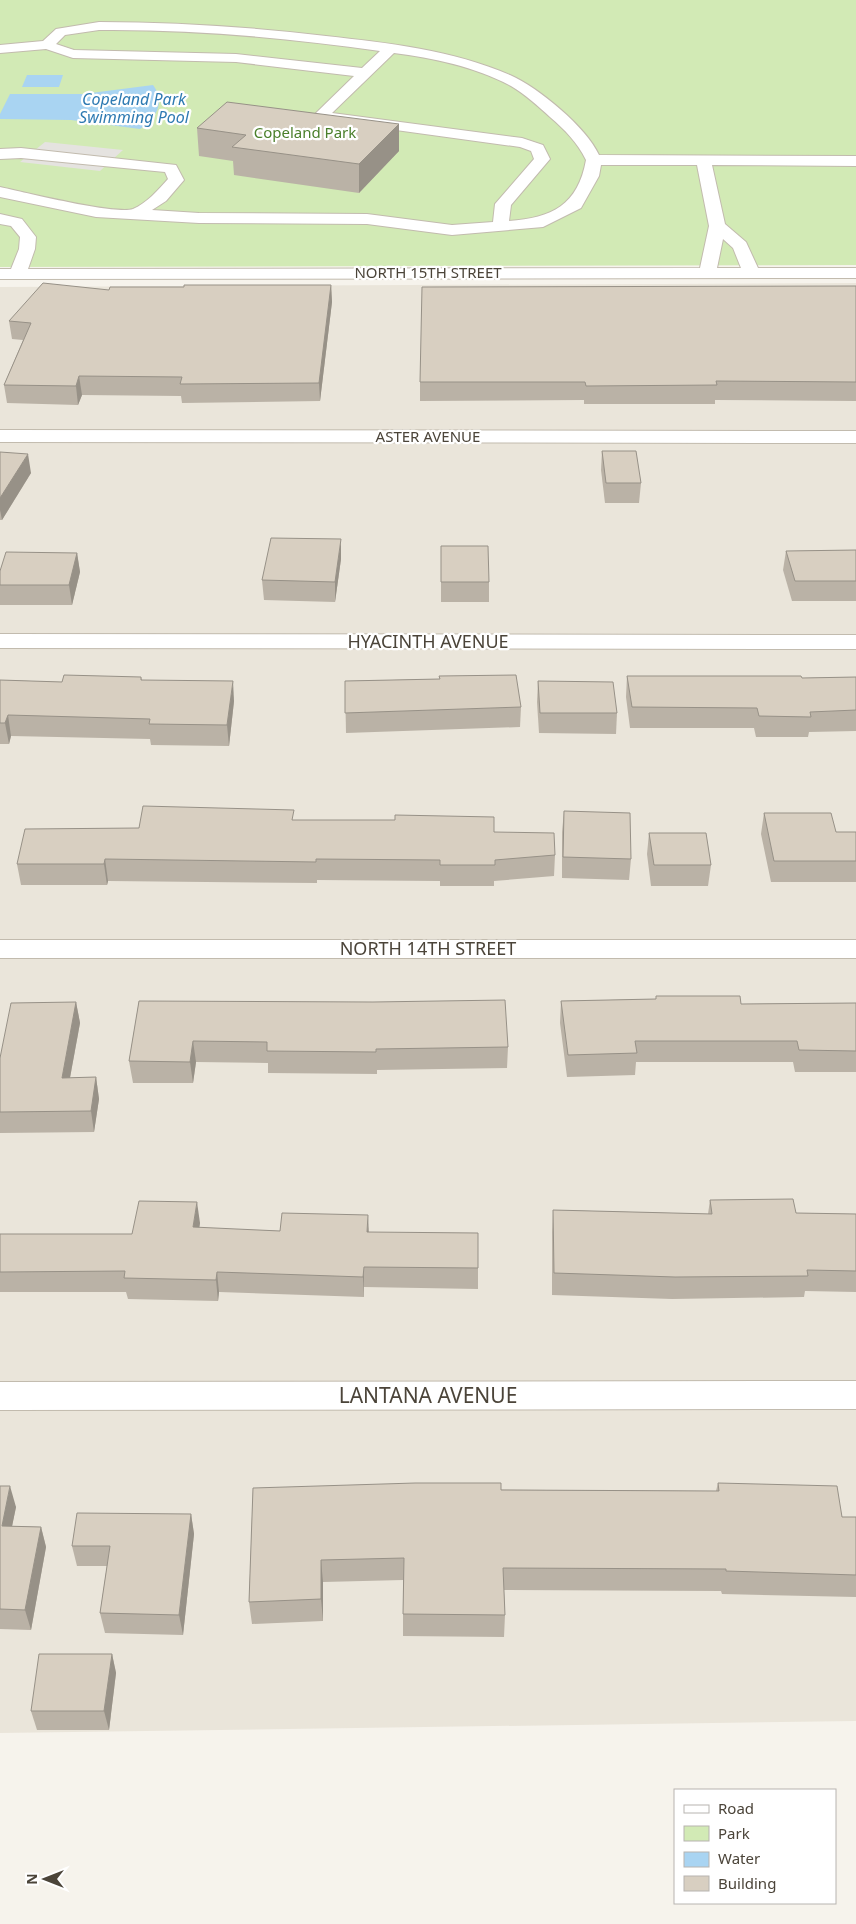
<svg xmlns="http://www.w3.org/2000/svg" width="856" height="1924" font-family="'Noto Sans',sans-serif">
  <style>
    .residential { fill: #eae5da }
    .green { fill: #d2eab5 }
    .parking { fill: #e5e3e0 }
    .water { fill: #a9d4f2 }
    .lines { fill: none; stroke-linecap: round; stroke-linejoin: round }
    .minor-casing { stroke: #c2bbae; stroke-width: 2 }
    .minor { fill: #fff; fill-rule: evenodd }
    .wall { fill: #bab2a6 }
    .shaded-wall { fill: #979187 }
    .building { fill: #d8cfc1; stroke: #979187 }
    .labels { text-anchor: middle; stroke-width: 4.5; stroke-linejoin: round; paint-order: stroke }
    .far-park-label { font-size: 15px; fill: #4a7f2a; stroke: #fff }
    .far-street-label { font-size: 15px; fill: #4b4439; stroke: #fff }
    .far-water-label { font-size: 16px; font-style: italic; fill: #2e7ab2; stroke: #fff }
    .street-label { font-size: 18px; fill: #4b4439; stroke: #fff }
    .near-street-label { font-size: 21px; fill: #4b4439; stroke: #fff }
  </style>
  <rect width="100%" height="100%" fill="#f6f3ec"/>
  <!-- residential -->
  <polygon class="residential" points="856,283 856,1721 0,1733 0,287"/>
  <!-- green -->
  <polygon class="green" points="0,0 856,0 856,265 0,267"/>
  <!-- parking -->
  <polygon class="parking" points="45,142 123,150 100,171 20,162"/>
  <!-- water -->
  <g class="water">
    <polygon points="27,75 63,75 59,87 22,87"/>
    <path d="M153 85C166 103 156 118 140 129L71 120 0 119V114L10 94H83Z"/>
  </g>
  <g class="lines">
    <defs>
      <g id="minor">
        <path d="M99 22C175 22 250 27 326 36 389 43 452 50 510 75 539 88 586 127 599 155L856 156V166L712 165 725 224 746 242 758 268H856V278L0 279V269H11L19 249 20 237 11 226 0 224V214L22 219 36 237 35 249 28 269 700 268 709 226 697 165H601L599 176 581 208 543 227 452 235 367 224 199 223 96 217 0 197V187C23 192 115 215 133 209 147 203 158 190 168 179L165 172 21 158 0 159V149L21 148 176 165 184 180 166 201 152 210 199 213 367 214 452 225 493 222 495 204 534 159 531 151 520 147 316 119 314 116 316 113 354 76 236 62 73 58 46 49 0 53V45L43 41 56 29ZM99 30C193 29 287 38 380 51L362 68 236 54 74 50 56 44 65 35ZM394 53C433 58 476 67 511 86 525 94 538 106 550 117 565 130 577 142 586 160 578 205 552 218 509 221L511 205 550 159 543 145 522 138 332 113ZM723 239 733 248 741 268H717Z"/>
        <polygon points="0,430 856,431 856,443 0,442"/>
        <polygon points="0,634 856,635 856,649 0,648"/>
        <rect x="0" y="940" width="856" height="18"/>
        <polygon points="856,1381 856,1409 0,1410 0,1382"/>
      </g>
    </defs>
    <!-- minor casing -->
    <use href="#minor" class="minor-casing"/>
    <!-- minor -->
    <use href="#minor" class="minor"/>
  </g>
  <!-- wall -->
  <g class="wall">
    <polygon points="197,128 399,151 359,193 234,175 233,161 199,156"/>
    <polygon points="331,285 332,302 320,401 182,403 181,396 82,395 78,405 7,403 4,385 23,340 12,339 9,321 109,290 184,287"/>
    <polygon points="856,286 856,401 715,400 715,404 584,404 584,400 420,401 420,382"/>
    <polygon points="602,451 641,483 639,503 605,503 601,470"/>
    <polygon points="0,452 31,473 2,520 0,520"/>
    <polygon points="441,546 489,582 489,602 441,602"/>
    <polygon points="856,550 856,601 792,601 783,570 786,551"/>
    <polygon points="77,553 80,572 72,605 0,605 0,571"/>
    <polygon points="341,559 335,602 264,600 262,580"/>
    <polygon points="627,676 802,678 856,677 856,731 809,732 808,737 756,737 754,728 630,728 626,697"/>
    <polygon points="141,677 142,680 234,701 229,746 151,745 150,739 11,736 9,744 0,744 0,680 62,682"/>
    <polygon points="439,679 521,707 520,727 346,733 345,681"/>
    <polygon points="538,681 617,713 616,734 539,733 537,702"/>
    <polygon points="564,811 631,859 629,880 562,878 562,832"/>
    <polygon points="764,813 836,832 856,832 856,882 771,882 761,834"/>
    <polygon points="295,820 494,832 555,855 554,876 494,881 494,886 440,886 440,881 317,880 317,883 108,881 107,885 21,885 17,864 139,828"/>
    <polygon points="649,833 711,865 708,886 651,886 647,854"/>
    <polygon points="656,996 741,1004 856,1003 856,1072 795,1072 793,1062 636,1062 635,1075 567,1077 560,1023 561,1001 656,999"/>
    <polygon points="139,1001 508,1047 507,1068 377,1070 377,1074 268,1073 268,1063 196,1062 193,1083 133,1083 129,1061"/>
    <polygon points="76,1002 80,1023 70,1078 96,1077 99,1099 94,1132 0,1133 0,1058"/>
    <polygon points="710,1200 796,1213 856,1214 856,1292 805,1291 804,1297 672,1299 552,1295 552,1232 553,1210 708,1214"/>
    <polygon points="200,1223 199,1228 280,1231 368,1232 478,1268 478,1289 364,1287 364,1297 219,1292 218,1301 128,1299 126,1292 0,1292 0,1234 132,1234"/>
    <polygon points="718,1483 842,1517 856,1517 856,1597 722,1594 721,1591 504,1590 505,1615 504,1637 403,1636 403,1580 323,1582 323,1621 252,1624 249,1602 253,1488 716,1491"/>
    <polygon points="0,1486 16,1507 12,1526 41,1527 46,1547 31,1630 0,1629"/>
    <polygon points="191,1514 194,1534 183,1635 105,1633 100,1613 107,1566 77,1566 72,1546"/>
    <polygon points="112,1654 116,1673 109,1730 37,1730 31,1711"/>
  </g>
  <!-- shaded-wall -->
  <g class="shaded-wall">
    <polygon points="399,124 399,151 359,193 359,164"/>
    <polygon points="331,285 332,302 320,401 319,383"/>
    <polygon points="79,376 82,395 78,405 76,386"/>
    <polygon points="28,454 31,473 2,520 0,510 0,498"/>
    <polygon points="341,539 341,559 335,602 335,582"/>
    <polygon points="77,553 80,572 72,605 69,585"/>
    <polygon points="233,681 234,701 229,746 227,725"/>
    <polygon points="8,715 11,736 9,744 5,723"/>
    <polygon points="105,859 108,881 107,885 104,864"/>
    <polygon points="76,1002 80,1023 66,1099 62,1078"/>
    <polygon points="193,1041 196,1062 193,1083 190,1062"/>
    <polygon points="96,1077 99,1099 94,1132 91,1111"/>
    <polygon points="197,1202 200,1223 196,1248 193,1227"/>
    <polygon points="368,1215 369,1236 367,1232"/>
    <polygon points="364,1267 364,1297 363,1277"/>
    <polygon points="217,1272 219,1292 218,1301 216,1280"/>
    <polygon points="10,1486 16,1507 8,1546 2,1526"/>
    <polygon points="191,1514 194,1534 183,1635 179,1615"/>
    <polygon points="41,1527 46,1547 31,1630 25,1610"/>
    <polygon points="321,1560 323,1582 323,1621 321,1599"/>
    <polygon points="112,1654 116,1673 109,1730 104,1711"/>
  </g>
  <!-- building -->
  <g class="building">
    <polygon points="227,102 399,124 359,164 232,147 246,135 197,128"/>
    <polygon points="43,283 109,290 110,287 184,287 184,285 331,285 319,383 180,384 182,377 79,376 76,386 4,385 31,323 9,321"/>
    <polygon points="856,286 856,382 716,381 717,385 586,386 585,382 420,382 422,287"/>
    <polygon points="602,451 636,451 641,483 606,483"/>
    <polygon points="0,452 28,454 0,498"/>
    <polygon points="271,538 341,539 335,582 262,580"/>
    <polygon points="441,546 488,546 489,582 441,582"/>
    <polygon points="856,550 856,581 795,581 786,551"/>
    <polygon points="6,552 77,553 69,585 0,585 0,571"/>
    <polygon points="64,675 141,677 141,680 233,681 227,725 149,724 150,719 8,715 5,723 0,723 0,680 62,682"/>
    <polygon points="516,675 521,707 345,713 345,681 440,679 439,676"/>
    <polygon points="627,676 801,676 802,678 856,677 856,710 810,712 811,717 759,716 757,708 632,707"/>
    <polygon points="538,681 613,682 617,713 540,713"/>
    <polygon points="143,806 294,810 292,820 395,820 395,815 494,817 494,832 554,833 555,855 495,860 495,865 440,865 440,860 316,859 316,862 105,859 104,864 17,864 25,829 139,828"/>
    <polygon points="564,811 630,813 631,859 563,857"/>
    <polygon points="764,813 831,813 836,832 856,832 856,861 774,861"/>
    <polygon points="649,833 706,833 711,865 654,865"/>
    <polygon points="656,996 740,996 741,1004 856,1003 856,1051 799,1050 797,1041 635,1041 637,1053 568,1055 561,1001 656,999"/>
    <polygon points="505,1000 508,1047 376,1049 376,1052 267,1051 267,1042 193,1041 190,1062 129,1061 139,1001 373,1002"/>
    <polygon points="76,1002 62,1078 96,1077 91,1111 0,1112 0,1058 11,1003"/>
    <polygon points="793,1199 796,1213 856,1214 856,1271 807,1270 808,1276 675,1277 554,1273 553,1210 712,1214 710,1200"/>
    <polygon points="139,1201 197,1202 193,1227 280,1231 282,1213 368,1215 367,1232 478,1233 478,1268 364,1267 363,1277 217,1272 216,1280 124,1278 125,1271 0,1272 0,1234 132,1234"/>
    <polygon points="415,1483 501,1483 501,1490 719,1491 718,1483 837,1486 842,1517 856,1517 856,1575 726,1571 726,1569 503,1568 505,1615 403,1614 404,1558 321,1560 321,1599 249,1602 253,1488"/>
    <polygon points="0,1486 10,1486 2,1526 41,1527 25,1610 0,1609"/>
    <polygon points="77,1513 191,1514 179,1615 100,1613 110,1546 72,1546"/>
    <polygon points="39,1654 112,1654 104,1711 31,1711"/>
  </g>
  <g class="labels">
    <!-- far-park labels -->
    <g class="far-park-label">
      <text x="305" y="138">Copeland Park</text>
    </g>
    <!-- far-street labels -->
    <g class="far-street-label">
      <text x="428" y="278">NORTH 15TH STREET</text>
      <text x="428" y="442">ASTER AVENUE</text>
    </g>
    <!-- far-water labels -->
    <g class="far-water-label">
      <text x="134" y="105">Copeland Park<tspan x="134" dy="18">Swimming Pool</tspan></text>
    </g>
    <!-- street labels -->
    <g class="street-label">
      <text x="428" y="648">HYACINTH AVENUE</text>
      <text x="428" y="955">NORTH 14TH STREET</text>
    </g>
    <!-- near-street labels -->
    <g class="near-street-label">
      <text x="428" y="1403">LANTANA AVENUE</text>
    </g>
  </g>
  <!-- legend -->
  <rect x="674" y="1789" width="162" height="115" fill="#ffffff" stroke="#b7b4b0"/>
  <rect x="684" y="1805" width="25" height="8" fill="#ffffff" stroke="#b7b4b0"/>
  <text x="718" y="1814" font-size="15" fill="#4b4439">Road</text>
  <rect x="684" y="1826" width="25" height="15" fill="#d2eab5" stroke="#b7b4b0"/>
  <text x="718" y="1839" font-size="15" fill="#4b4439">Park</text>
  <rect x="684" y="1852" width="25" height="15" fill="#a9d4f2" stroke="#b7b4b0"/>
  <text x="718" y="1864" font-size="15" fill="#4b4439">Water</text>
  <rect x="684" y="1876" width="25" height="15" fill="#d8cfc1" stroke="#b7b4b0"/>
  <text x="718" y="1889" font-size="15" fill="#4b4439">Building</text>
  <!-- north arrow -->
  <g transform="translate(45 1879) rotate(270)" stroke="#ffffff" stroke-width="4" paint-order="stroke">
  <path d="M0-4L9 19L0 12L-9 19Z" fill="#4b4439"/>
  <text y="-8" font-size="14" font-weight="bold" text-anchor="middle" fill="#4b4439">N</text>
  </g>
</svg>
